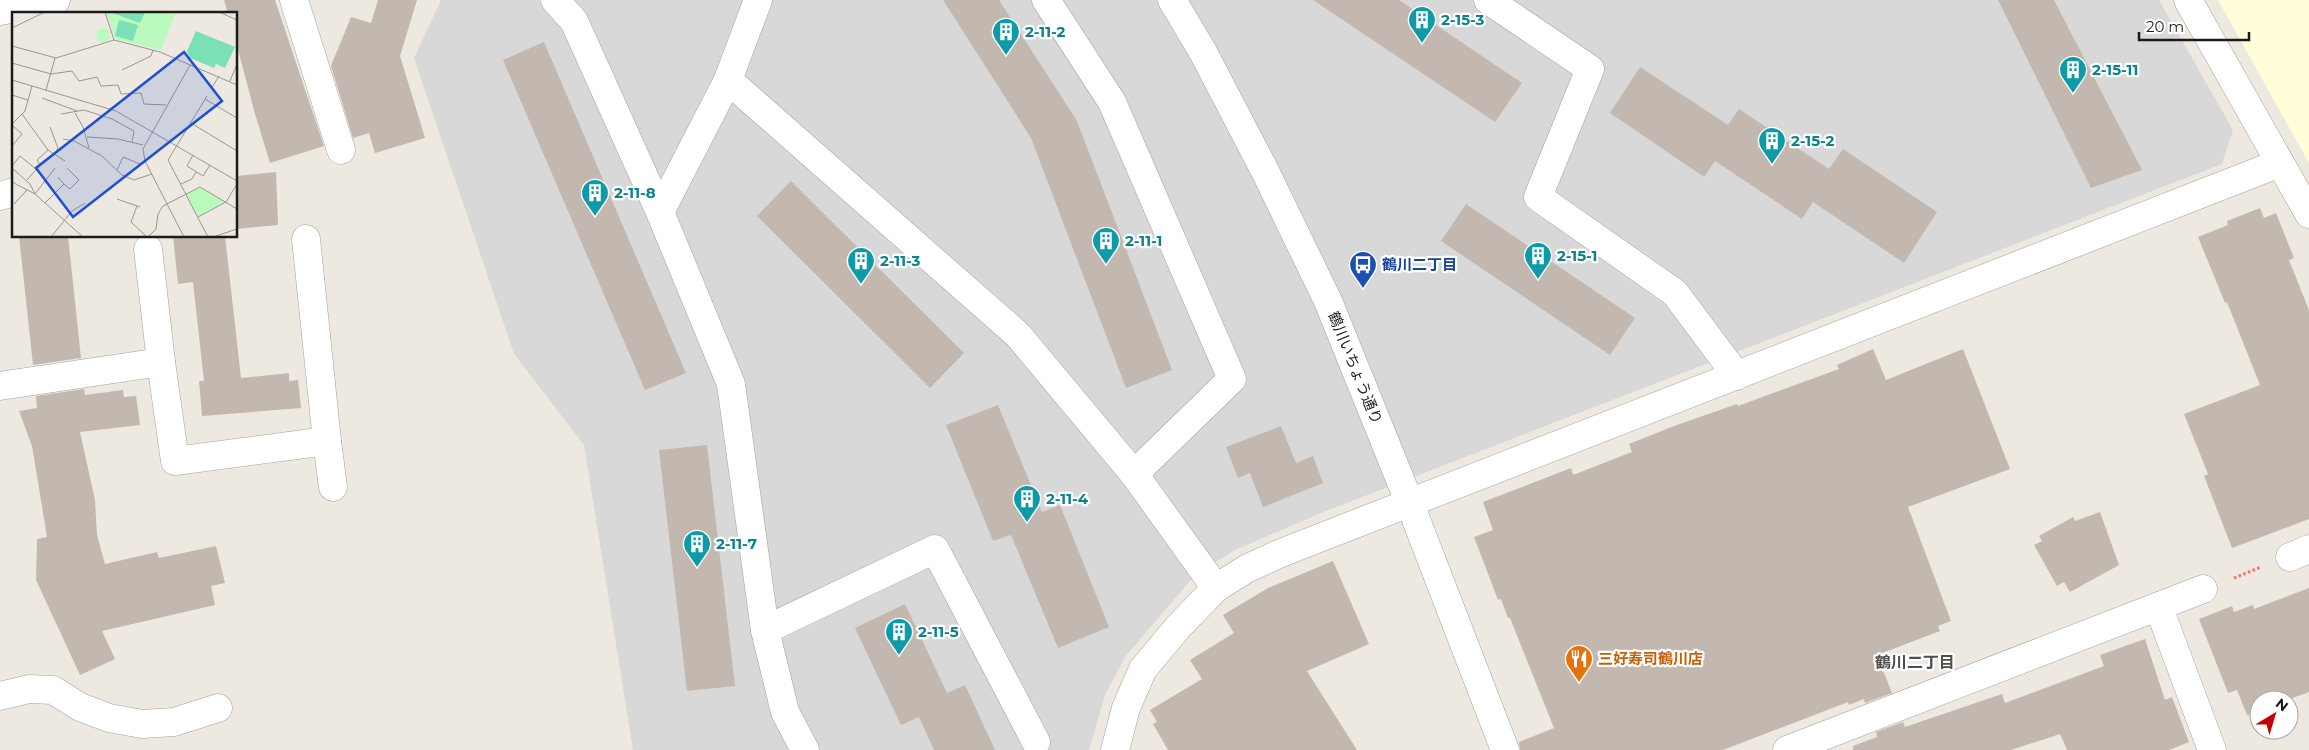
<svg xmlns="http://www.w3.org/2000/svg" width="2309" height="750" font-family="Montserrat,'Noto Sans JP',sans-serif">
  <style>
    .residential { fill: #d9d8d8 }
    .education { fill: #fffed8 }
    .building { fill: #c2b8b0 }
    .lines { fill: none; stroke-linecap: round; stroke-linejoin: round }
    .minor-casing { stroke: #a2a2a2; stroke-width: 29 }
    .path { stroke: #fd6d61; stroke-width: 3; stroke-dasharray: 2.5 2.5; stroke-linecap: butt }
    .minor { stroke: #fff; stroke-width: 28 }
    .labels { text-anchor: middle; stroke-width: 4.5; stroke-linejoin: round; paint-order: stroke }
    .culture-label { font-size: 15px; font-weight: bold; fill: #0d838f; stroke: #fff; text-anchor: start }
    .transit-label { font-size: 15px; font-weight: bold; fill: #164399; stroke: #fff; text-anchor: start }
    .street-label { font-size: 15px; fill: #1b1b1b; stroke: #fff }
    .food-label { font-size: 15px; font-weight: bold; fill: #c56008; stroke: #fff; text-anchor: start }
    .neighbourhood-label { font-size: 16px; font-weight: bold; fill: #4e4e4e; stroke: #fff }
    .inset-road { fill: none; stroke: #999791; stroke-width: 1 }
    .view { fill: #1d4ed8; fill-opacity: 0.15; stroke: #1d4ed8; stroke-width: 2.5 }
    .inset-edge { fill: none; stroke: #1b1b1b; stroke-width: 2.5 }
  </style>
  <rect width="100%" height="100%" fill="#ede9e0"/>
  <!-- residential -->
  <polygon class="residential" points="441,0 2159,0 2233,130 2222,164 1321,513 1235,550 1195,575 1125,657 1105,695 1089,750 633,750 584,445 514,354 414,58"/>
  <!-- education -->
  <polygon class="education" points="2218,0 2309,0 2309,163"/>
  <!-- building -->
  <g class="building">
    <polygon points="224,0 275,0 324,146 270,163 255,114 236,42 236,14 228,14"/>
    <polygon points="378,0 417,0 400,56 425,138 375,153 369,133 353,138 331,66 351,17 371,23"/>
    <polygon points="943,0 999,0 1077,121 1172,370 1126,388 1031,138"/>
    <polygon points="1313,0 1399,0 1522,83 1495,122"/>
    <polygon points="1998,0 2054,0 2142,170 2091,188"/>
    <polygon points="544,42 686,373 645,390 503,60"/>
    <polygon points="1640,67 1728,125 1739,109 1829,169 1843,149 1937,212 1904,263 1813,202 1802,219 1715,161 1704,177 1610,113"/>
    <polygon points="276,172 278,225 236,229 236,176"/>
    <polygon points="791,181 964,353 930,388 757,216"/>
    <polygon points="1466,204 1635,318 1610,355 1441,241"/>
    <polygon points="2260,208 2264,218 2276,213 2294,258 2289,260 2309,310 2309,519 2232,548 2204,476 2208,474 2184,414 2260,385 2227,302 2225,303 2198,237 2228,225 2227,221"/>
    <polygon points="19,236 68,236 81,358 33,365"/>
    <polygon points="173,236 225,236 241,378 289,373 289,381 298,380 301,408 202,416 199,381 204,381 193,282 178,284"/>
    <polygon points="1873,349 1886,380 1963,349 2010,469 1908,507 1951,621 1938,626 1940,631 1877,655 1892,693 1865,703 1864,699 1849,705 1848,702 1723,750 1520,750 1519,742 1554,728 1510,618 1508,618 1501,599 1498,600 1474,537 1493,530 1483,502 1571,468 1573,475 1632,452 1629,444 1674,426 1737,404 1738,406 1839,369 1837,365"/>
    <polygon points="84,389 85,395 123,390 124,397 136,396 140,425 80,432 95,500 97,535 105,564 157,552 159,558 216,546 225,583 211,586 215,605 102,631 115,659 80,675 36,580 37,539 47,537 32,446 19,411 37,408 36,396"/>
    <polygon points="998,405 1042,512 1060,505 1109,627 1058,648 1011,535 993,541 946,425"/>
    <polygon points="1281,426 1296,463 1313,456 1323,483 1263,507 1250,473 1238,478 1226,447"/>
    <polygon points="707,445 735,686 687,691 659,450"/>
    <polygon points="2100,512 2119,565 2070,592 2064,582 2057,586 2034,545 2042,541 2039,536 2073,517 2075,521"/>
    <polygon points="1333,561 1369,644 1307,671 1357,750 1168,750 1153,724 1157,722 1150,710 1202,679 1190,660 1234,633 1223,615 1268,588"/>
    <polygon points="2309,588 2309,692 2287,700 2259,700 2259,711 2247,715 2237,690 2228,693 2199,619 2232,606 2234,612 2253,605 2254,609"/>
    <polygon points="905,604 947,693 965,685 995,750 934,750 919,717 901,725 855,628"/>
    <polygon points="2145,639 2165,700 2172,697 2189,742 2169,750 2067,750 2060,734 2011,750 1853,750 1853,746 1877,737 1876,732 1903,722 1905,727 2002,694 2005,703 2104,666 2100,655"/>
  </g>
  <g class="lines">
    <defs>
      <g id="minor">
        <polyline points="294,0 341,150"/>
        <polyline points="555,0 574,21 660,212 731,384 765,630 785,712 805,750"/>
        <polyline points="1046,0 1112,102 1232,379 1134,474"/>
        <polyline points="1172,0 1203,52 1265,171 1328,301 1410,504 1505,750"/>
        <polyline points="1488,0 1590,69 1538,197 1675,293 1737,376"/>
        <polyline points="2188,0 2309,214"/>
        <polyline points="0,11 56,0"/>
        <polyline points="728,80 1018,335 1134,474 1216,588"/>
        <polyline points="0,196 14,192"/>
        <polyline points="660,212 728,80 758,0"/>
        <polyline points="161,362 175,461 327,441 306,239"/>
        <polyline points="0,386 161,362 148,249"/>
        <polyline points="327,441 333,487"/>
        <polyline points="2290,557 2309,549"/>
        <polyline points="2159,608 2212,750"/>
        <polyline points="765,630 935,549 1036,742"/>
        <polyline points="0,696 29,689 53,690 80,707 109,718 142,724 174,722 218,708"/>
        <polyline points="1115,750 1126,708 1143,669 1179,626 1216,588 1248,568 1281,553 2280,163"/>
        <polyline points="1787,750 2203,589"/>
      </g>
    </defs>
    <!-- minor casing -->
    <use href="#minor" class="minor-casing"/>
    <!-- path -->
    <polyline class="path" points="2234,578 2261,567"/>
    <!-- minor -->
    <use href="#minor" class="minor"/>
  </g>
  <!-- icons -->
  <defs>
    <symbol id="building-pin" viewBox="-11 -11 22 30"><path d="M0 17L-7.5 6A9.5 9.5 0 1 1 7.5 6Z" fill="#0f9aa8" stroke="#fff"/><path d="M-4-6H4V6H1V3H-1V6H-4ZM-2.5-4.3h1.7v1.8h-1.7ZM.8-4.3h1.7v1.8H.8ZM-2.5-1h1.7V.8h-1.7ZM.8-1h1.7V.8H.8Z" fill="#fff"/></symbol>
    <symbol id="bus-pin" viewBox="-11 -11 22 30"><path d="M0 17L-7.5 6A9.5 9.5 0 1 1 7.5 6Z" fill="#1a4fb4" stroke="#fff"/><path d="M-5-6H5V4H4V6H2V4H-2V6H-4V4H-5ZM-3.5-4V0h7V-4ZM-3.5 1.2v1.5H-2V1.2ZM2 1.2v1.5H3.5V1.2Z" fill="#fff"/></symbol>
    <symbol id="restaurant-pin" viewBox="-11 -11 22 30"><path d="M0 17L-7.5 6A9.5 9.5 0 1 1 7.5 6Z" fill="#e8710a" stroke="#fff"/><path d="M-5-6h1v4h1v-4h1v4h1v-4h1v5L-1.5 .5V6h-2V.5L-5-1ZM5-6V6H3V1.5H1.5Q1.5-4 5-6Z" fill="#fff"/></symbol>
  </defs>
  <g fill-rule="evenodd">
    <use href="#building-pin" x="1406" y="4" width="32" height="43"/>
    <use href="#building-pin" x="990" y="16" width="32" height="43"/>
    <use href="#building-pin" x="2057" y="54" width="32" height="43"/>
    <use href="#building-pin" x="1756" y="125" width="32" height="43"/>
    <use href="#building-pin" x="579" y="177" width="32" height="43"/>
    <use href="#building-pin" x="1090" y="225" width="32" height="43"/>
    <use href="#building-pin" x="1522" y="240" width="32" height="43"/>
    <use href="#building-pin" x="845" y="245" width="32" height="43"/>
    <use href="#bus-pin" x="1347" y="249" width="32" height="43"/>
    <use href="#building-pin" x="1011" y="483" width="32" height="43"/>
    <use href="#building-pin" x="681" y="528" width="32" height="43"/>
    <use href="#building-pin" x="883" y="616" width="32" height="43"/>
    <use href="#restaurant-pin" x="1563" y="643" width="32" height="43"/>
  </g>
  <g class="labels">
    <!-- culture labels -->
    <g class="culture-label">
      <text x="1441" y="25">2-15-3</text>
      <text x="1025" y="37">2-11-2</text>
      <text x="2092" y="75">2-15-11</text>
      <text x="1791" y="146">2-15-2</text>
      <text x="614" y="198">2-11-8</text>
      <text x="1125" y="246">2-11-1</text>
      <text x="1557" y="261">2-15-1</text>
      <text x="880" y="266">2-11-3</text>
      <text x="1046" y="504">2-11-4</text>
      <text x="716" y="549">2-11-7</text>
      <text x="918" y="637">2-11-5</text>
    </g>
    <!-- transit labels -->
    <g class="transit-label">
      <text x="1382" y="270">鶴川二丁目</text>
    </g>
    <!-- street labels -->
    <g class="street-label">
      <text transform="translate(1355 368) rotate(68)" y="5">鶴川いちょう通り</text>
    </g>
    <!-- food labels -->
    <g class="food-label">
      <text x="1598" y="664">三好寿司鶴川店</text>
    </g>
    <!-- neighbourhood labels -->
    <g class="neighbourhood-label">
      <text x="1915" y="668">鶴川二丁目</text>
    </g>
  </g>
  <!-- overview -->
  <g transform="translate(12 12)">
    <rect width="225" height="225" fill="#ede9e0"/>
    <path d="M95 0H164L149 38 103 27ZM84 23a7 7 0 1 1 14 0a7 7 0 1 1-14 0ZM188 175 214 190 186 205 174 182Z" fill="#bafabd"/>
    <path d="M98 0H133L128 11ZM107 8 126 13 121 29 103 24ZM184 19 223 35 213 56 204 52 202 56 178 46 175 39Z" fill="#7be0b6"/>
    <path class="inset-road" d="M93 0 102 28M207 0 225 8M0 16 33 0M0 34 44 46 102 28 148 40 225 73M0 51 39 62 60 59 67 69 85 65 89 74 106 73 109 82 129 81 132 92 154 93M110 58 139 44 141 38M0 68 104 99 225 169M218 69 225 52M199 77 207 64M34 78 43 46M0 83 16 88M195 84 156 148 196 225M30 86 65 99M193 87 225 106M63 101 71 115 77 136M10 102 36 138 53 149M49 102 72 98 100 107 122 119 120 130M179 111 225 139M0 112 13 99 20 74M0 113 10 122 0 134M38 115 46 136 43 142M75 125 106 127 131 133M51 127 62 129 90 144 110 163 122 168 140 162M181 143 175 154 191 164 198 153M0 154 8 144 24 157M0 156 18 172 23 182M105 158 111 145 128 152M15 168 28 153 25 148 36 138M0 170 23 182 71 225M52 172 58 177 67 168 55 156M169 172 180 167 184 160M23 182 43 156M105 187 128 195M33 191 52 172 46 165M2 192 15 178M125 194 119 210 135 225M186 205 214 190 225 172M39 225 60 199 73 191M136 225 144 217 146 202 151 194 188 175 225 197M172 225 133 149 131 137 178 53M201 225 225 217"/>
    <path class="view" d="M172 40 210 89 61 205 24 156Z"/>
    <rect width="225" height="225" class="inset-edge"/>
  </g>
  <!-- north arrow -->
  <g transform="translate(2274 715) rotate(38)"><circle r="24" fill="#ffffff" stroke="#a4a4a4"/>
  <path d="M0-4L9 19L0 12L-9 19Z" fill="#c70006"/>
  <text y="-8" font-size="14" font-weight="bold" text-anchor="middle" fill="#1b1b1b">N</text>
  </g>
  <!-- scale -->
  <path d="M2139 32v8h110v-8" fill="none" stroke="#1b1b1b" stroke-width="2.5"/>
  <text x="2146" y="32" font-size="15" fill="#1b1b1b" stroke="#ffffff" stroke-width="4" paint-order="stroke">20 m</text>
</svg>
